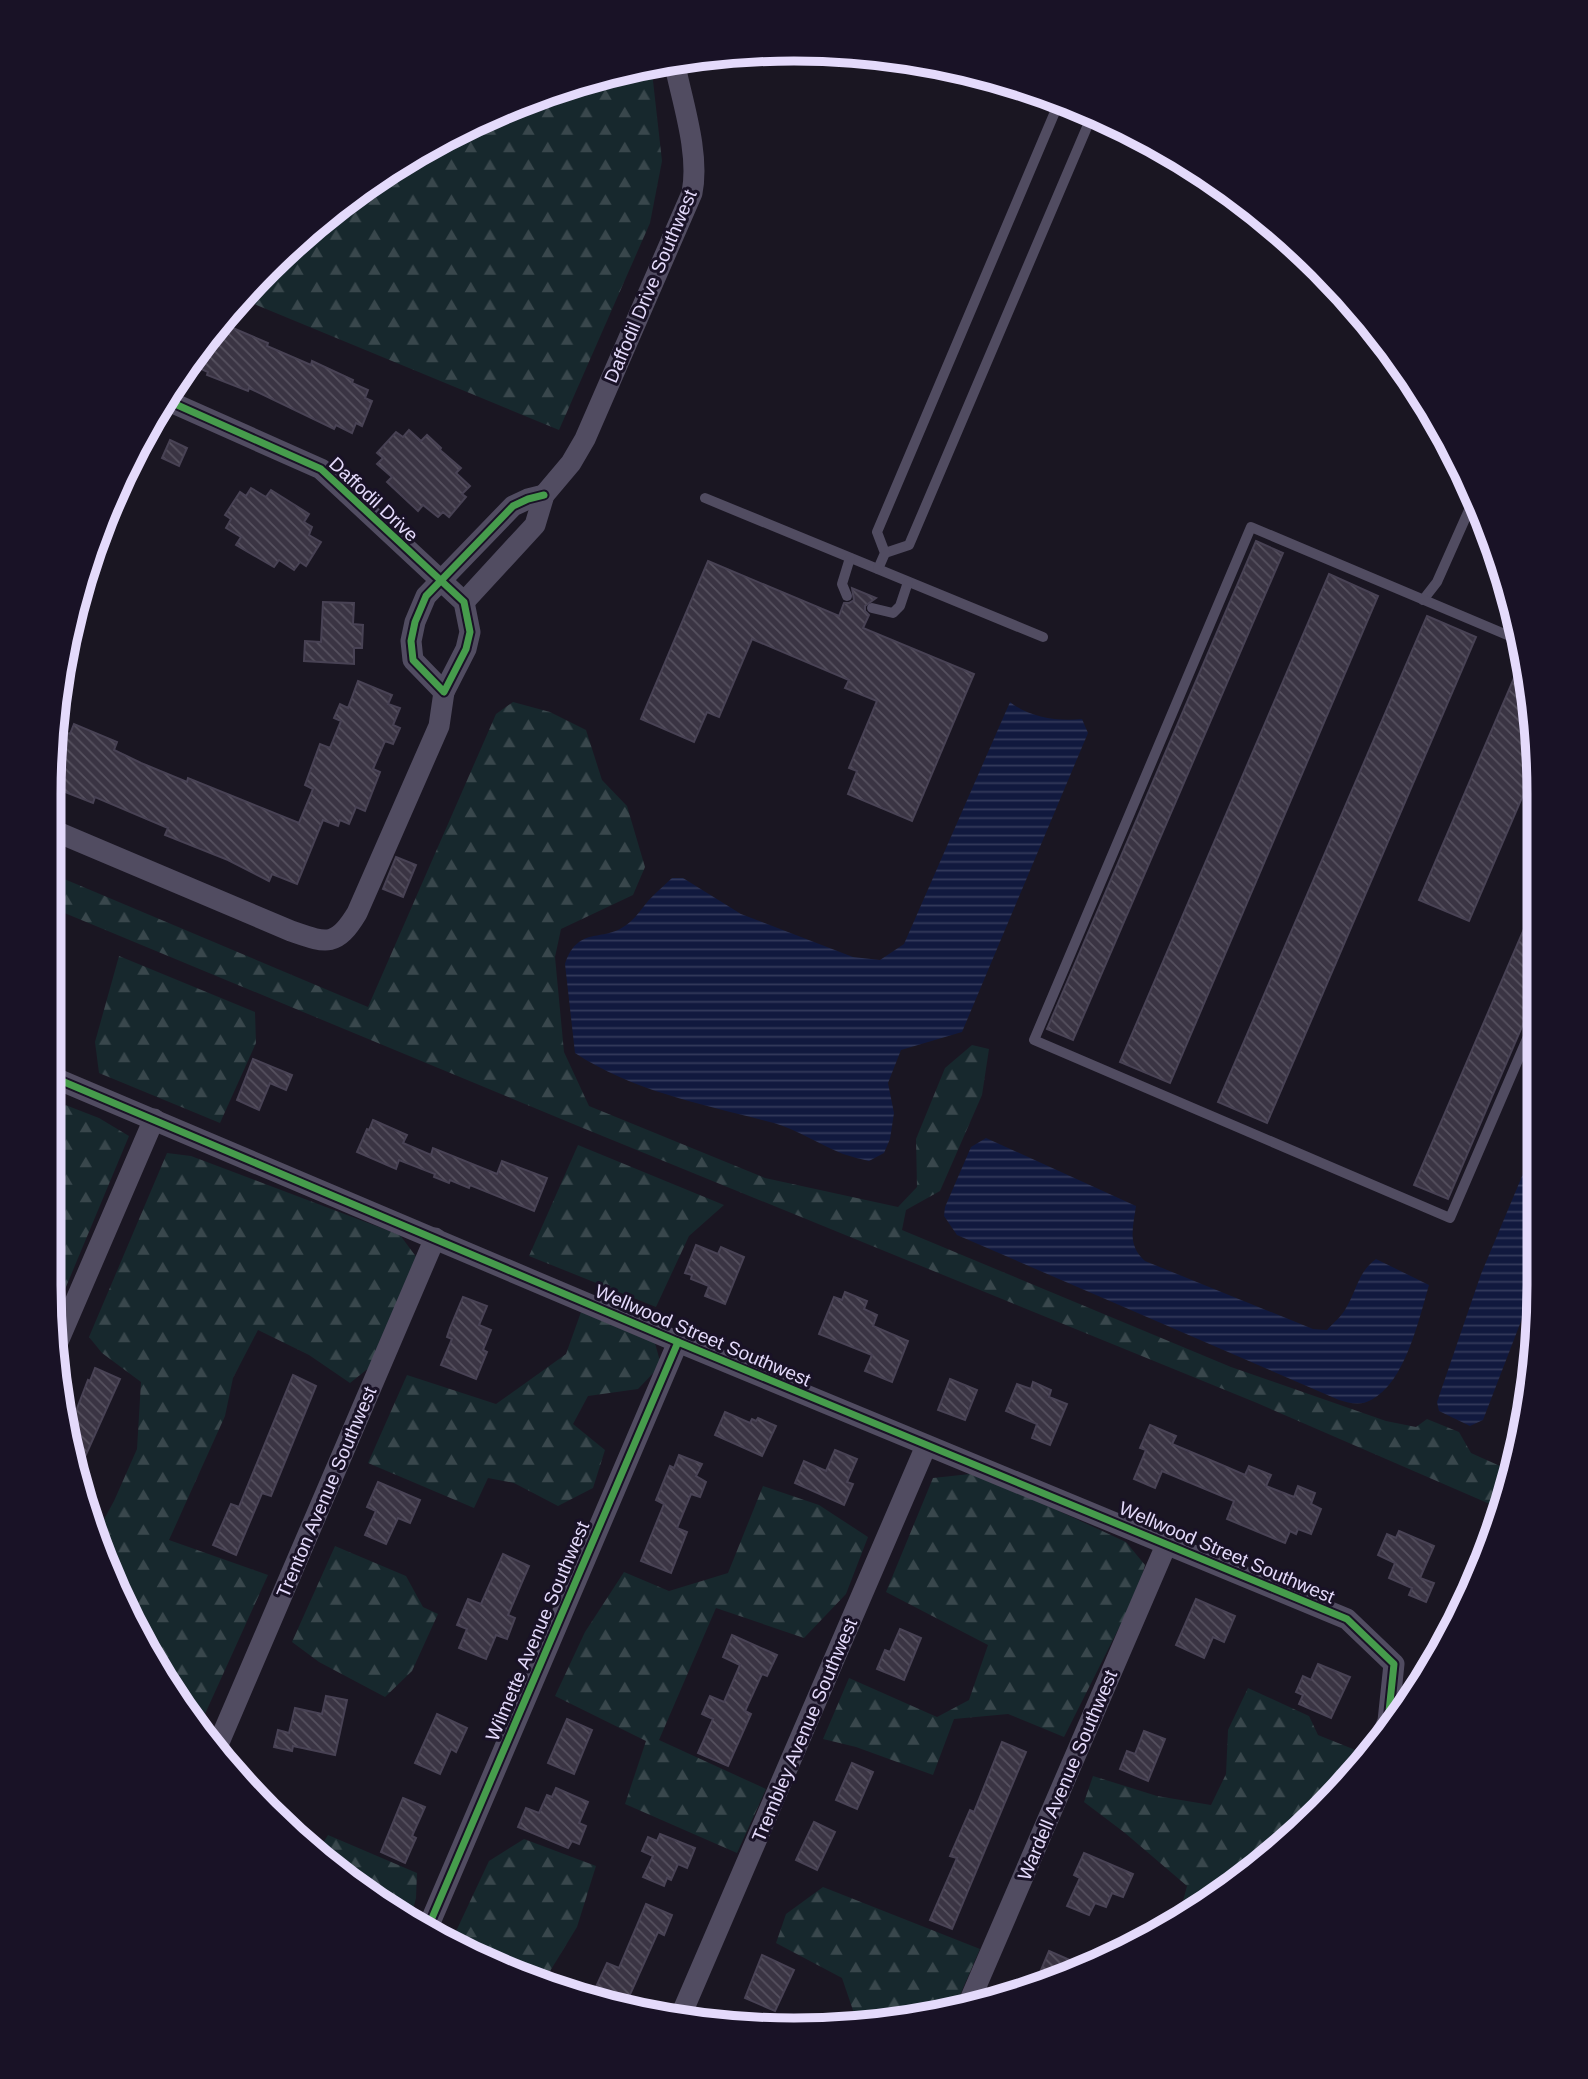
<svg xmlns="http://www.w3.org/2000/svg" width="1588" height="2079" font-family="Helvetica,sans-serif">
  <style>
    .forest { fill: url(#forest-firs) }
    .water { fill: url(#water-rules) }
    .building { fill: url(#building-back-hatch); stroke: #484254; stroke-width: 2 }
    .lines { fill: none; stroke-linecap: round; stroke-linejoin: round }
    .lane { stroke: #514c61; stroke-width: 10 }
    .street { stroke: #514c61; stroke-width: 21 }
    .cycleway-casing { stroke: #191226; stroke-width: 11 }
    .cycleway { stroke: #469c4c; stroke-width: 7 }
    .labels { text-anchor: middle; stroke-width: 6; stroke-linejoin: round; paint-order: stroke }
    .street-label { font-size: 19px; fill: #e4dafb; stroke: #191226 }
    .rim { fill: none; stroke: #e4dafb; stroke-width: 9 }
  </style>
  <defs>
    <pattern id="forest-firs" width="22" height="20" patternUnits="userSpaceOnUse" patternTransform="scale(1.75)"><rect width="22" height="20" fill="#17282d"/><path d="M5 1l3.5 6h-7zM16 11l3.5 6h-7z" fill="#39474c"/></pattern>
    <pattern id="water-rules" width="6" height="5" patternUnits="userSpaceOnUse" patternTransform="scale(1.75)"><rect width="6" height="5" fill="#11193e"/><path d="M0 2.5h6" fill="none" stroke="#343a5b"/></pattern>
    <pattern id="building-back-hatch" width="6" height="6" patternUnits="userSpaceOnUse" patternTransform="scale(1.75)"><rect width="6" height="6" fill="#3a3443"/><path d="M-1 5l2 2M0 0l6 6M5-1l2 2" fill="none" stroke="#56515f"/></pattern>
  </defs>
  <rect width="100%" height="100%" fill="#1a1622"/>
  <!-- forest -->
  <g class="forest">
    <polygon points="651,63 662,161 650,223 559,430 242,299 302,234 380,174 509,106"/>
    <polygon points="513,702 550,712 586,730 602,780 627,806 645,867 633,895 561,929 555,957 564,1052 589,1106 765,1178 898,1207 917,1187 916,1139 945,1068 972,1045 989,1049 982,1095 940,1191 906,1210 902,1230 1231,1367 1386,1421 1416,1427 1427,1419 1459,1432 1471,1453 1509,1470 1499,1508 1257,1403 578,1126 50,907 50,873 368,1007 496,714"/>
    <polygon points="119,956 255,1012 256,1043 220,1123 99,1073 95,1042"/>
    <polygon points="50,1099 99,1118 129,1136 53,1318 49,1285"/>
    <polygon points="578,1145 724,1205 689,1236 656,1307 529,1256"/>
    <polygon points="167,1153 191,1156 400,1235 417,1258 375,1363 350,1383 309,1355 258,1330 233,1378 225,1416 169,1540 268,1575 200,1725 149,1658 97,1532 114,1501 137,1449 141,1382 102,1353 89,1337"/>
    <polygon points="581,1312 655,1343 661,1365 638,1389 588,1396 573,1424 605,1450 593,1488 558,1506 514,1483 488,1478 474,1508 368,1463 407,1375 496,1404 566,1354"/>
    <polygon points="970,1474 1020,1493 1126,1542 1145,1565 1138,1590 1064,1737 1008,1714 954,1719 933,1775 856,1747 823,1739 849,1678 937,1717 969,1700 988,1645 886,1592 933,1478"/>
    <polygon points="763,1486 819,1505 868,1537 846,1594 804,1638 716,1608 659,1740 766,1789 737,1853 625,1804 646,1741 555,1696 585,1632 624,1572 669,1591 728,1573"/>
    <polygon points="335,1546 406,1576 423,1607 438,1614 412,1671 385,1697 319,1662 292,1642"/>
    <polygon points="1434,1660 1414,1699 1403,1711 1409,1694"/>
    <polygon points="1248,1688 1309,1716 1318,1735 1358,1751 1344,1784 1321,1812 1208,1905 1178,1920 1187,1886 1125,1833 1084,1802 1093,1776 1157,1796 1211,1805 1226,1774 1228,1730"/>
    <polygon points="328,1835 417,1873 416,1898 410,1921 318,1851"/>
    <polygon points="524,1839 596,1866 577,1927 544,1981 451,1942 489,1861"/>
    <polygon points="823,1887 980,1949 954,2009 857,2022 842,1978 776,1943 786,1914"/>
  </g>
  <!-- water -->
  <g class="water">
    <path d="M1010 702C1028 717 1058 722 1082 719L1088 733 962 1032 901 1050 888 1083 894 1113 890 1139 884 1153 869 1161C861 1159 852 1157 843 1154 820 1145 798 1130 774 1123 706 1105 634 1092 575 1053L565 964C579 923 604 945 630 922 637 916 642 908 648 901 655 893 664 886 672 878H683L741 914 853 957 880 960 904 944Z"/>
    <path d="M986 1138 1136 1206C1133 1228 1127 1245 1145 1261L1313 1329 1327 1330C1333 1323 1342 1316 1346 1308 1357 1290 1358 1272 1376 1259L1429 1285C1419 1319 1405 1383 1371 1400 1361 1406 1349 1403 1339 1400L957 1235 944 1216 945 1207 971 1147Z"/>
    <polygon points="1533,1150 1533,1290 1483,1420 1470,1426 1439,1411 1437,1402 1481,1274"/>
  </g>
  <!-- building -->
  <g class="building">
    <polygon points="217,325 227,330 228,326 268,343 267,346 311,365 312,361 353,380 352,383 368,390 365,398 372,401 362,426 356,423 352,433 336,425 334,429 249,388 248,391 207,375 208,372 192,365 196,356 194,355 203,341"/>
    <polygon points="409,430 421,441 427,435 441,448 440,450 461,468 456,473 470,486 462,494 466,497 449,517 443,512 438,517 423,505 418,511 387,482 392,477 377,464 383,458 377,453 396,432 403,437"/>
    <polygon points="170,440 187,448 179,466 162,458"/>
    <polygon points="251,488 266,497 271,490 309,514 304,522 312,527 309,535 321,542 306,566 300,562 294,570 279,560 274,567 236,545 241,537 226,528 231,519 225,515 240,492 246,496"/>
    <polygon points="1256,541 1283,553 1073,1040 1047,1029"/>
    <polygon points="708,561 839,616 844,603 849,603 854,600 852,588 876,598 865,606 865,611 869,615 863,628 974,674 912,821 848,794 857,771 849,768 877,701 845,688 849,680 752,639 719,717 707,712 694,742 641,719"/>
    <polygon points="1329,574 1378,596 1170,1083 1120,1062"/>
    <polygon points="323,602 354,603 353,624 363,625 362,648 354,648 354,664 304,661 305,641 321,642"/>
    <polygon points="1427,616 1476,637 1267,1123 1218,1102"/>
    <polygon points="1523,657 1533,697 1533,772 1469,921 1419,900"/>
    <polygon points="358,681 392,695 388,704 400,708 393,725 400,728 393,744 385,741 373,769 380,772 365,811 356,807 349,824 340,820 338,826 323,820 297,884 272,874 269,881 228,860 165,835 168,828 95,797 93,803 50,786 53,732 63,736 65,732 70,734 74,724 117,742 114,750 141,763 187,782 188,778 299,823 313,789 305,785 320,744 330,748 341,721 334,718 340,704 348,708"/>
    <polygon points="396,857 416,865 403,897 383,889"/>
    <polygon points="1533,908 1533,1001 1448,1199 1414,1185"/>
    <polygon points="253,1059 292,1075 286,1090 270,1083 259,1110 237,1100"/>
    <polygon points="373,1120 407,1135 403,1143 431,1155 433,1148 497,1174 502,1161 547,1178 534,1211 470,1185 469,1188 450,1180 449,1183 434,1177 435,1174 399,1160 396,1169 357,1152 367,1129 369,1130"/>
    <polygon points="696,1245 718,1254 721,1247 744,1257 725,1304 705,1296 709,1286 691,1279 692,1275 685,1273"/>
    <polygon points="845,1292 867,1301 864,1309 877,1315 873,1326 908,1341 892,1382 865,1371 872,1355 819,1334 834,1297 842,1300"/>
    <polygon points="463,1297 487,1306 479,1325 491,1330 483,1350 487,1352 476,1379 441,1365 452,1339 447,1337 450,1328"/>
    <polygon points="95,1368 120,1379 75,1479 68,1432 88,1380 90,1381"/>
    <polygon points="293,1375 316,1386 271,1496 262,1493 236,1555 213,1545 231,1504 239,1507"/>
    <polygon points="950,1379 977,1390 965,1420 938,1410"/>
    <polygon points="1033,1382 1051,1390 1049,1397 1067,1404 1050,1445 1032,1438 1037,1424 1006,1411 1017,1384 1031,1389"/>
    <polygon points="725,1412 750,1423 752,1419 756,1421 758,1418 776,1426 762,1456 715,1435"/>
    <polygon points="1150,1425 1176,1436 1172,1444 1222,1465 1245,1475 1249,1466 1271,1475 1266,1486 1294,1497 1298,1486 1315,1493 1311,1504 1321,1509 1311,1534 1298,1529 1296,1534 1290,1531 1285,1543 1227,1519 1234,1501 1162,1471 1155,1488 1134,1479 1146,1450 1140,1448"/>
    <polygon points="835,1450 857,1459 847,1482 853,1484 844,1505 795,1483 804,1461 826,1471"/>
    <polygon points="679,1455 702,1464 696,1476 706,1482 700,1497 691,1494 677,1528 687,1532 671,1573 641,1561 664,1504 656,1500 670,1466 674,1468"/>
    <polygon points="378,1482 420,1500 410,1523 398,1518 386,1544 365,1535 376,1511 367,1507"/>
    <polygon points="1399,1531 1434,1546 1420,1578 1434,1583 1426,1602 1409,1595 1412,1588 1389,1578 1395,1563 1378,1555 1387,1534 1396,1538"/>
    <polygon points="503,1554 529,1566 508,1615 515,1618 507,1639 496,1635 486,1659 459,1648 467,1629 457,1625 468,1599 481,1604"/>
    <polygon points="1196,1599 1235,1616 1224,1642 1213,1637 1204,1658 1176,1645"/>
    <polygon points="900,1629 921,1638 904,1680 877,1669 885,1650 890,1652"/>
    <polygon points="732,1635 777,1655 767,1676 762,1674 745,1711 751,1714 728,1766 698,1753 713,1719 702,1714 710,1696 724,1702 740,1665 723,1657"/>
    <polygon points="1318,1664 1350,1677 1331,1718 1299,1704 1303,1695 1296,1692 1303,1676 1311,1680"/>
    <polygon points="326,1696 347,1700 335,1755 293,1746 292,1751 274,1747 278,1730 289,1733 295,1708 322,1714"/>
    <polygon points="437,1714 467,1728 456,1752 451,1749 440,1774 415,1763"/>
    <polygon points="567,1719 592,1730 574,1774 548,1763"/>
    <polygon points="1144,1731 1165,1739 1148,1781 1120,1769 1127,1751 1135,1754"/>
    <polygon points="1002,1742 1026,1752 952,1929 930,1920 957,1858 950,1856 970,1810 974,1812"/>
    <polygon points="852,1763 873,1772 857,1809 836,1800"/>
    <polygon points="556,1788 588,1802 579,1823 586,1826 579,1844 572,1841 568,1848 518,1827 526,1808 539,1813 547,1795 552,1797"/>
    <polygon points="403,1798 425,1807 412,1836 416,1838 405,1863 381,1852"/>
    <polygon points="814,1822 835,1832 817,1870 796,1860"/>
    <polygon points="660,1834 695,1848 687,1868 678,1864 671,1880 667,1878 664,1886 643,1877 653,1856 642,1851 648,1837 657,1841"/>
    <polygon points="1084,1853 1133,1874 1123,1897 1112,1893 1106,1907 1095,1903 1089,1915 1067,1906 1080,1878 1074,1875"/>
    <polygon points="646,1904 672,1915 664,1935 658,1932 624,2008 602,2005 590,2000 607,1963 619,1968"/>
    <polygon points="1049,1951 1088,1968 1033,1989"/>
    <polygon points="762,1955 794,1970 775,2011 745,1998"/>
  </g>
  <g class="lines">
    <!-- lane -->
    <g class="lane">
      <polyline points="705,498 1043,637"/>
      <polyline points="885,553 909,545 1093,113"/>
      <polyline points="878,569 885,553 877,532 1060,100"/>
      <polyline points="847,596 842,584 850,558"/>
      <polyline points="1423,600 1437,582 1473,501"/>
      <polyline points="872,608 893,613 900,606 908,582"/>
      <polyline points="1519,640 1251,527 1034,1040 1450,1218 1533,1025"/>
    </g>
    <!-- street -->
    <g class="street">
      <polyline points="166,400 321,469 464,602 470,632 466,649 444,692 413,660 411,641 415,622 426,596 513,506 528,499 544,495"/>
      <path d="M464 602 535 525 544 495 571 463 585 439 692 193C700 153 682 101 674 61"/>
      <path d="M50 829 291 931C326 943 336 948 357 913L439 726 444 692"/>
      <polyline points="50,1076 678,1342 1347,1619 1394,1664 1388,1721 1380,1740"/>
      <polyline points="57,1344 154,1119"/>
      <polyline points="217,1747 435,1238"/>
      <polyline points="426,1932 678,1342"/>
      <polyline points="967,2007 1167,1543"/>
      <polyline points="681,2015 926,1446"/>
    </g>
    <defs>
      <g id="cycleway">
        <polyline points="166,400 321,469 464,602 470,632 466,649 444,692 413,660 411,641 415,622 426,596 513,506 528,499 544,495"/>
        <polyline points="50,1076 678,1342 1347,1619 1394,1664 1388,1721 1380,1740"/>
        <polyline points="426,1932 678,1342"/>
      </g>
    </defs>
    <!-- cycleway casing -->
    <use href="#cycleway" class="cycleway-casing"/>
    <!-- cycleway -->
    <use href="#cycleway" class="cycleway"/>
  </g>
  <g class="labels">
    <!-- street labels -->
    <g class="street-label">
      <text transform="translate(650 286) rotate(-67)" y="7">Daffodil Drive Southwest</text>
      <text transform="translate(374 499) rotate(43)" y="7">Daffodil Drive</text>
      <text transform="translate(703 1335) rotate(23)" y="7">Wellwood Street Southwest</text>
      <text transform="translate(326 1492) rotate(-67)" y="7">Trenton Avenue Southwest</text>
      <text transform="translate(1227 1552) rotate(23)" y="7">Wellwood Street Southwest</text>
      <text transform="translate(537 1631) rotate(-67)" y="7">Wilmette Avenue Southwest</text>
      <text transform="translate(804 1730) rotate(-67)" y="7">Trembley Avenue Southwest</text>
      <text transform="translate(1067 1775) rotate(-67)" y="7">Wardell Avenue Southwest</text>
    </g>
  </g>
  <!-- crop -->
  <path d="M0 0H1588V2079H0ZM794 61H794A733 733 0 0 1 1527 794V1285A733 733 0 0 1 794 2018H794A733 733 0 0 1 61 1285V794A733 733 0 0 1 794 61Z" fill="#191226" fill-rule="evenodd"/>
  <path class="rim" d="M794 61H794A733 733 0 0 1 1527 794V1285A733 733 0 0 1 794 2018H794A733 733 0 0 1 61 1285V794A733 733 0 0 1 794 61Z"/>
</svg>
